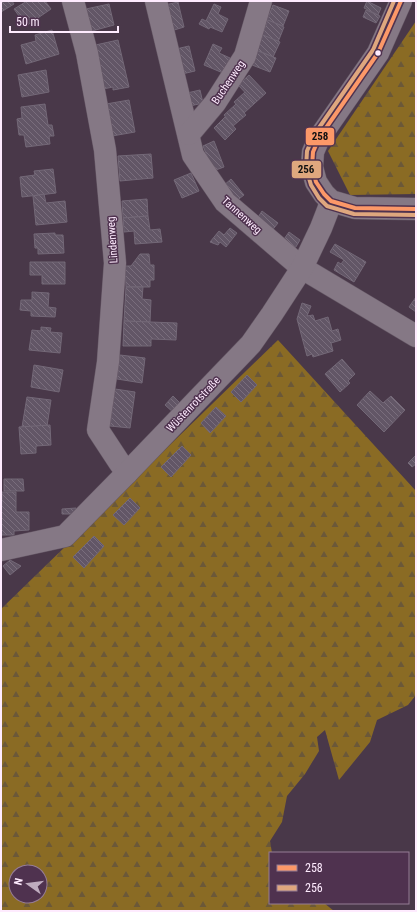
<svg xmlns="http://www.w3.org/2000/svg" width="417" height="912" font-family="'Roboto Condensed',sans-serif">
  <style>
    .forest { fill: url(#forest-firs); fill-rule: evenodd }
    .building { fill: url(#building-back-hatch); stroke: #736877 }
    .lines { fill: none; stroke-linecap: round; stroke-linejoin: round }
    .minor-casing { stroke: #645664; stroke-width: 23 }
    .minor { stroke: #857885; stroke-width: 22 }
    .bus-1-casing { stroke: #4f324f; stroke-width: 7 }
    .bus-2-casing { stroke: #4f324f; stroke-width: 7 }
    .bus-1 { stroke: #fc9868; stroke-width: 4 }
    .bus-2 { stroke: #dfa77e; stroke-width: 4 }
    .bus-dot { fill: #feebfe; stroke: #4f324f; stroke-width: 1.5 }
    .labels { text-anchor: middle; stroke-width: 3; stroke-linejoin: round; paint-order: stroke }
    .street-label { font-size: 11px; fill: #feebfe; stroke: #4f324f }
    .line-badge { stroke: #4f324f; stroke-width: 1.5 }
    .pale-badge-label { font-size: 11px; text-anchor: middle; font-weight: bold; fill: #111 }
  </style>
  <defs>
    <pattern id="forest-firs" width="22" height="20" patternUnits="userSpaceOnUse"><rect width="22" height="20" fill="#8a6b24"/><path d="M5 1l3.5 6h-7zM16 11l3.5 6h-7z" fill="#6b5838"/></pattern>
    <pattern id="building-back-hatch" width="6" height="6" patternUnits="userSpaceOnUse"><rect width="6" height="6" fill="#625666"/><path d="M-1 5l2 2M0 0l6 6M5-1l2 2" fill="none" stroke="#7a6e7d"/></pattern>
  </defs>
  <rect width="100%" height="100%" fill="#493849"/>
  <!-- forest -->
  <g class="forest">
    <polygon points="416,21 416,194 350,195 328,151"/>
    <path d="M278 340 416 491V695L408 705 377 720 370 742 339 780 325 730 317 737 319 751 305 774 287 796 282 822 270 841 272 853H270V903H324L334 911H1V609ZM16 872H40V896H16Z"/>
  </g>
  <!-- building -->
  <g class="building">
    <polygon points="1,1 12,1 14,4 1,12"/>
    <polygon points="27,1 45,1 51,9 26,26 14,9"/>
    <polygon points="367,1 381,8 378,15 364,8"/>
    <polygon points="178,2 184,27 171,31 165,5"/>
    <polygon points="109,4 114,25 92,31 86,9"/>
    <polygon points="214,4 221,7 218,14 228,19 222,32 210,27 209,29 199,24 202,19 206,21"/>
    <polygon points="273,5 289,11 283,26 267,20"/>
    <polygon points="366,10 380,16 376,23 363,17"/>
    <polygon points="268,20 284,27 278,42 262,35"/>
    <polygon points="52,30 59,54 26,64 21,45 36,41 35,35"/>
    <polygon points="263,35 280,42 273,57 257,50"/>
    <polygon points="118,40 129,87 113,90 113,87 103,89 91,46"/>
    <polygon points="213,44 222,48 219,53 230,58 223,73 204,65"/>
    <polygon points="189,46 195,71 182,74 176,49"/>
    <polygon points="258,51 276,58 270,72 252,65"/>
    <polygon points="46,70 49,92 22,97 18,75"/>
    <polygon points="249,75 266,93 255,103 238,85"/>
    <polygon points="200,90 203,103 190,106 187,93"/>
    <polygon points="245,92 255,103 244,113 234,102"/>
    <polygon points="129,100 135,132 112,136 106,104"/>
    <polygon points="45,104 48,125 52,125 54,136 49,136 50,144 26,147 24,135 19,135 17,119 22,118 21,107"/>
    <polygon points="236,104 246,115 233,126 224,115"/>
    <polygon points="225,117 236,129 225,140 214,128"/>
    <polygon points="214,141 224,167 213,171 203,146"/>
    <polygon points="151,154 153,178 120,181 118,156"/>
    <polygon points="53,169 56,193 22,197 20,177 35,175 34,171"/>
    <polygon points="191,173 199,191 182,198 174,180"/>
    <polygon points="231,179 244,195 235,202 222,187"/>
    <polygon points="44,194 46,203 65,201 67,222 36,225 33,196"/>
    <polygon points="147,199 148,216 123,218 122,201"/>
    <polygon points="262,211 278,223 270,233 255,222"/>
    <polygon points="148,216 150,230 160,229 162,242 135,244 134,231 124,232 123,218"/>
    <polygon points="230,228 237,233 226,247 220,242 218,245 210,242 219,231 224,235"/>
    <polygon points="289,232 300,240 294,250 282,242"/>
    <polygon points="55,233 55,235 63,235 64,253 38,254 38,248 35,248 34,234"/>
    <polygon points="335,244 366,262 354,282 334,270 338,262 341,264 344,260 330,252"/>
    <polygon points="140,254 149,254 150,265 154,265 154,280 150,280 150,287 126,287 125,266 131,266"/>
    <polygon points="30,262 65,262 65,284 42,284 42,275 30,275"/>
    <polygon points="126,287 143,287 142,299 151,300 150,322 124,321"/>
    <polygon points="32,292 49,293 48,307 56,308 55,317 31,316 31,311 20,310 21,300 32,300"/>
    <polygon points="416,297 416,312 409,307"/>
    <polygon points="302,303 311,306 307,316 313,315 315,321 328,317 332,331 338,329 341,340 331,343 333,351 313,357 312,354 307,356 297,319"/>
    <polygon points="124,321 177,323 176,340 151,339 151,346 123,346"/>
    <polygon points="41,327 51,328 50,332 62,333 60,353 29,350 32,330 41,331"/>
    <polygon points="120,355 145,358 142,383 117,379"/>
    <polygon points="342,359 355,374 348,381 350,383 340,392 325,374"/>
    <polygon points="34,365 63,370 59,392 31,387"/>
    <polygon points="247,375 257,385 241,402 231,392"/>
    <polygon points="115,389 135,392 130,428 110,426"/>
    <polygon points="370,391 383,403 391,396 405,410 384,432 357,405"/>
    <polygon points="173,396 182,405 174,413 165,405"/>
    <polygon points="27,397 51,400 47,426 22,427"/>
    <polygon points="216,407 226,416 210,433 201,423"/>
    <polygon points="50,425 51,445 36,446 36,453 21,454 19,427"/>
    <polygon points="182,446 191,455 171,477 161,467"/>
    <polygon points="416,455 416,464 412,467 408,463"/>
    <polygon points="4,479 23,479 24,491 4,491"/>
    <polygon points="2,492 16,492 16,512 29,512 29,530 14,531 14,535 1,535"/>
    <polygon points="130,498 140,508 124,525 113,515"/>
    <polygon points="76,508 76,514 62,514 62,509"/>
    <polygon points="94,536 104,546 84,568 73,557"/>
    <polygon points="10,560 21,566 10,575 3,566"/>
  </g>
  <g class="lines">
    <defs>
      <g id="minor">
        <polyline points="73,1 87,53 105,150 115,263 108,362 98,430 119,462 127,473"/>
        <polyline points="156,1 193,155 225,202 302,268 416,336"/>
        <polyline points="401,1 378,53 319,138 313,152 312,167 316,182 324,194 331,201 355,208 416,209"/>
        <polyline points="189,134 215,103 245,56 261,1"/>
        <polyline points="1,550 65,536 127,473 251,344 272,314 302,268 321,228 328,210 331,201"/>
      </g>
    </defs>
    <!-- minor casing -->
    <use href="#minor" class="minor-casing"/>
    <!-- minor -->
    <use href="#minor" class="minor"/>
    <defs>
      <polyline id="bus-1" points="401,1 378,53 319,138 313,152 312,167 316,182 324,194 331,201 355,208 416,209"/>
      <polyline id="bus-2" points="394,1 373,50 314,135 307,151 306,168 311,185 319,198 327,206 354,214 416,215"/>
    </defs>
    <!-- bus-1 casing -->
    <use href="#bus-1" class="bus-1-casing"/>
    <!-- bus-2 casing -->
    <use href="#bus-2" class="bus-2-casing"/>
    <!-- bus-1 -->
    <use href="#bus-1" class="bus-1"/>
    <!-- bus-2 -->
    <use href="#bus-2" class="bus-2"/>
  </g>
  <!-- markers -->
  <circle class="bus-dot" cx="378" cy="53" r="3.5"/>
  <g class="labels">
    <!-- street labels -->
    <g class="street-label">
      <text transform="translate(228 82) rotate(-56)" y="4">Buchenweg</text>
      <text transform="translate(242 215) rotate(42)" y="4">Tannenweg</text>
      <text transform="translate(112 240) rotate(-94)" y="4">Lindenweg</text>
      <text transform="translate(193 404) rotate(-46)" y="4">Wüstenrotstraße</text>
    </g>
  </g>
  <g class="line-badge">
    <rect x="305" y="127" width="30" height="19" rx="4" fill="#fc9868"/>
    <rect x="291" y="160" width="31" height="19" rx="4" fill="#dfa77e"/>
  </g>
  <g class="pale-badge-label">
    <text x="320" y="140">258</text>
    <text x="306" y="173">256</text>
  </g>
  <!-- border -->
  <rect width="417" height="912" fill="none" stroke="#feebfe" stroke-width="4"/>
  <!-- legend -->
  <rect x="269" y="852" width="140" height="52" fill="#4f324f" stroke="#957c95"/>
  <rect x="277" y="865" width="20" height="6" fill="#fc9868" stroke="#957c95"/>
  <text x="305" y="872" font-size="12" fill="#feebfe">258</text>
  <rect x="277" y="885" width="20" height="6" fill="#dfa77e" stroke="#957c95"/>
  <text x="305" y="892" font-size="12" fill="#feebfe">256</text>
  <!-- north arrow -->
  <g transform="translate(28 884) rotate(284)"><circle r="19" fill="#4f324f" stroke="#957c95"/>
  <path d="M0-3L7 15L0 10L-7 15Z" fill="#bfacbf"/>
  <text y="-6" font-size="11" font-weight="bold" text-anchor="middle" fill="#feebfe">N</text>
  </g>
  <!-- scale -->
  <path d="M10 26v6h108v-6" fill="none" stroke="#feebfe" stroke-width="2"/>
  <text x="16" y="26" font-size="12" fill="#feebfe" stroke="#4f324f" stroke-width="3" paint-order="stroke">50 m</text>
</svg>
